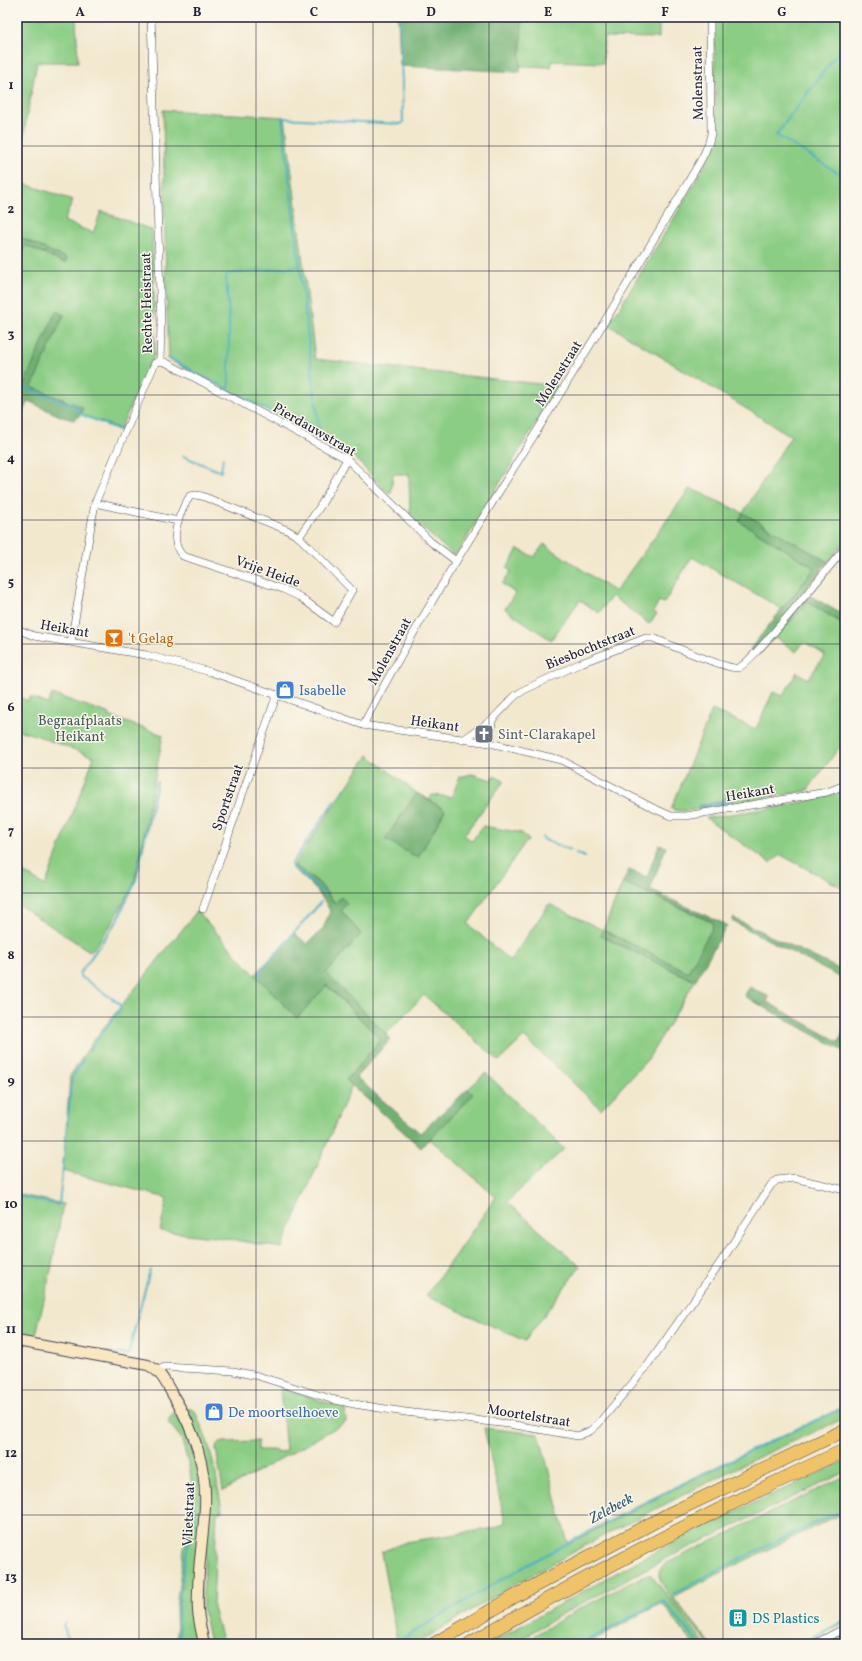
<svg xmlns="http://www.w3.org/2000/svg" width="862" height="1661" font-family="Vollkorn,serif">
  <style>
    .green { fill: #8ccd85; stroke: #577860 }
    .forest { fill: #71b072; stroke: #4a6956 }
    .water { fill: #46afc5; stroke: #346880 }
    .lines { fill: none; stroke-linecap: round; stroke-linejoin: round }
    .stream { stroke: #46afc5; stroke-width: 2 }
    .street-casing { stroke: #414051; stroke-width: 8 }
    .secondary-casing { stroke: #414051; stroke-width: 12 }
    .highway-casing { stroke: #414051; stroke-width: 14 }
    .street { stroke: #fff; stroke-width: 7 }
    .secondary { stroke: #f9e7c3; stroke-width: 10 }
    .highway { stroke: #efc469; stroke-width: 13 }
    .grid { fill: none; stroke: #22223b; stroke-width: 1; stroke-opacity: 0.55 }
    .labels { text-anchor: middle; stroke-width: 3; stroke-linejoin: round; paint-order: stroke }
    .street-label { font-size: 14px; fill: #22223b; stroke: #fbf7ec }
    .food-label { font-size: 14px; fill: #c56008; stroke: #fbf7ec; text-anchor: start }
    .shop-label { font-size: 14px; fill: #366cbe; stroke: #fbf7ec; text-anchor: start }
    .park-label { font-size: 14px; fill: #475e55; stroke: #fbf7ec }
    .worship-label { font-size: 14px; fill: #5b616d; stroke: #fbf7ec; text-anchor: start }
    .culture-label { font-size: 14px; fill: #0d838f; stroke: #fbf7ec; text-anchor: start }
    .water-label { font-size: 15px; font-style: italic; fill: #305a72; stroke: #fbf7ec }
    .neatline { fill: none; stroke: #22223b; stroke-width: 1.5 }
    .grid-label { font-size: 13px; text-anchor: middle; font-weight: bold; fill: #22223b }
  </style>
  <rect width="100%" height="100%" fill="#fbf7ec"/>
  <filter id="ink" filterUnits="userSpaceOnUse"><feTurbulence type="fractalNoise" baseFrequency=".025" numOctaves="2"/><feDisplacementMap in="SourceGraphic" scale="8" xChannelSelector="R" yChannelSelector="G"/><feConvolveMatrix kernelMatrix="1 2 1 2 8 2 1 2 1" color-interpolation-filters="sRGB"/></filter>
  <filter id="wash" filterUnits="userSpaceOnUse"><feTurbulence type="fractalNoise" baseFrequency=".012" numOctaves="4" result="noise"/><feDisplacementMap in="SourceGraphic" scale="16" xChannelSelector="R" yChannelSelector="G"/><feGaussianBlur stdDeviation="0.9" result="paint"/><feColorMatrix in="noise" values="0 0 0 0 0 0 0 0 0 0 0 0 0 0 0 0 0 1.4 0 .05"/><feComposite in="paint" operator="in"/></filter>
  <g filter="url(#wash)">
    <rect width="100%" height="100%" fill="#f2e8ce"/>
    <!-- green -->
    <g class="green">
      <polygon points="17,17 76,17 78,62 37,62 17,170"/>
      <polygon points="522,17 659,17 659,38 604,37 603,63 552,61 551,67 520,66"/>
      <polygon points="714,17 845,17 845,541 828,562 743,513 739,521 815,568 782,609 692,557 664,603 659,601 653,612 657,614 649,624 612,596 599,613 580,600 551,640 505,609 515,593 502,584 511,571 507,568 518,549 534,557 544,544 615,592 690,488 743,513 791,436 609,325 688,195 714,148 716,129"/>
      <polygon points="163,110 285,117 315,359 558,386 459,551 456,554 452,554 410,517 409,474 393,474 391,494 384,489 353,456 324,439 169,360 166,285"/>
      <polygon points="19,182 73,200 64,221 93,233 101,211 152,230 155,345 154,356 120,429 81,414 82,407 31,387 63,315 57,311 23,387 17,385 17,264 25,245 65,263 67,259 17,236 17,189"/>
      <path d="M808 602 845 625V740L807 791 693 810C686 811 677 812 671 809L712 710 756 729 773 692 783 696 797 672 808 679 825 655 804 642 796 652 775 637Z"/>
      <polygon points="52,694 110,714 109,716 163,735 138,866 132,888 110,926 91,952 17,904 17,868 45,886 94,757 38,736 17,730 17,696 28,701 30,697 48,704"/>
      <polygon points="368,755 417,793 385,839 418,857 445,810 428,799 432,795 452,797 459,777 472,774 492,780 494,776 504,781 464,835 472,841 483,826 522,833 529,840 524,844 468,924 510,961 549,904 603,930 623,882 713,923 712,930 688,972 603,930 601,936 695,981 648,1059 601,1109 524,1037 499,1061 424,995 386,1034 326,973 361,934 318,882 294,865"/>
      <path d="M845 790V889L781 855 770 863 706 818C752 810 801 806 845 790Z"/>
      <polygon points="197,911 255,975 297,1018 326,985 381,1040 346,1080 352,1085 282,1248 223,1238 160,1231 167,1198 63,1171 70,1076 94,1040"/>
      <polygon points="486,1073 564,1149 507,1202 580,1266 525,1341 426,1296 496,1197 430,1139 473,1094 468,1089"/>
      <polygon points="17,1194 63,1204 51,1270 35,1339 17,1336"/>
      <polygon points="280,1388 345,1408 346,1422 223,1491 216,1448 217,1444 224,1442 258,1441 258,1450 276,1450 277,1453 286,1451"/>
      <polygon points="845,1406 845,1418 746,1463 601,1537 508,1588 416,1644 392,1644 397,1641 381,1552 406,1542 495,1528 505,1522 484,1428 539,1434 568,1544 707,1472"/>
      <polygon points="189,1408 195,1411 208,1443 215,1469 222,1511 217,1513 213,1607 223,1644 210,1644 203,1609 203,1592 209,1500 187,1412"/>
      <path d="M175 1413H178C190 1438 197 1463 200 1490V1644H178L177 1642 176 1608 184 1548 193 1501 190 1470 181 1438 168 1422 171 1415Z"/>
      <polygon points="845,1461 845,1472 659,1562 557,1617 513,1644 491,1644 494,1641 641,1559 742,1508"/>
      <path d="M845 1476V1512L742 1562 673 1597 711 1644H709C699 1632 658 1587 659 1574 659 1569 662 1567 665 1564Z"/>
      <polygon points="647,1574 651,1575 705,1644 693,1644 662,1603 586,1644 520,1644 579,1609"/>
      <polygon points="845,1632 845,1644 831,1644 835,1638"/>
    </g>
    <!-- forest -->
    <g class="forest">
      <polygon points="398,17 522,17 520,72 400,66"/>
      <polygon points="17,236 67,259 65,263 25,245 17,264"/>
      <polygon points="56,311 64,315 32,387 83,408 81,414 74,420 62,417 28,401 18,422 17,403 20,397 17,395 17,385 23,387"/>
      <polygon points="743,513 828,562 804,592 845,616 845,625 808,602 759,655 750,649 815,568 739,521"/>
      <polygon points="417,793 445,810 418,858 385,839"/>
      <polygon points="659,845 666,847 650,890 727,925 695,981 601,936 603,930 688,972 711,930 713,922 623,882 629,870 647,877"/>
      <path d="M294 865 318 882 335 904 341 897 347 903 341 911 361 934 326 973 391 1039 356 1077 420 1133 468 1089 473 1094 421 1148 346 1080 381 1040 327 985 297 1018 255 975 294 933 307 944 323 929 330 911C320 891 308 881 291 867Z"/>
      <polygon points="733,918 845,972 845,980 732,921"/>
      <polygon points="750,987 769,997 767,1002 839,1042 845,1027 845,1044 842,1050 744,996"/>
    </g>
    <!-- water -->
    <polygon class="water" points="726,798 726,800 734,800 725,804 699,809 698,806 722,801"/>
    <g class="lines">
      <!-- stream -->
      <g class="stream">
        <polyline points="845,43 776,135 845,177"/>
        <polyline points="227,274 300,266"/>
        <polyline points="226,276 229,319 229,390"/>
        <polyline points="168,358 320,438 282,118 401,124 403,122 400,17"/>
        <polyline points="17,385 77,407 80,414 121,431"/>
        <polyline points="183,456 221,472 223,457"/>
        <polyline points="339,796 344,789"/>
        <polyline points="542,837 545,840 570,850"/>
        <polyline points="576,853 585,857"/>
        <polyline points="324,896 324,893 291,865 335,800"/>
        <polyline points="261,976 259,973 321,902"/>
        <polyline points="89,1051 120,1009 120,1004 80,976 80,973 117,921 136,880 157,782"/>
        <polyline points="17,1196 59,1205 72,1078 84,1059"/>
        <polyline points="106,1352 128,1355 150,1270"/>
        <path d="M673 1594C729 1563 787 1536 845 1509"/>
        <polyline points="66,1622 63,1624 69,1644"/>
        <polyline points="180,1644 178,1610 185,1559 195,1512 194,1505"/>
        <path d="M395 1644C538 1553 690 1477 845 1407"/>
        <polyline points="581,1644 663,1600 699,1644"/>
        <polyline points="800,1644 845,1621"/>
        <polyline points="835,1644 845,1639"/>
      </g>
    </g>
  </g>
  <g filter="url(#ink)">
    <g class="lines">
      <defs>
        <g id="street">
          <polyline points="160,361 165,362 347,459 431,542 456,561"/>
          <path d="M196 495 202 496 287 530 299 537 352 590 334 622 300 597 283 589 183 556C167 541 180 511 190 496Z"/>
          <polyline points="95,503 178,521"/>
          <polyline points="299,537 321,505 347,459"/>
          <polyline points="17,629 34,636 146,655 211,672 363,725 490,743 561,760 653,808 671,816 686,816 827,792 845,785"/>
          <polyline points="71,642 95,503 155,363 160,361 161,324 151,17"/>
          <path d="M363 725C445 568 546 422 636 269 654 238 673 208 691 177 699 163 708 150 711 134L710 17"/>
          <polyline points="463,740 492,720"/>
          <path d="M490 743 492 720 515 696 524 690 581 663 646 638H653C665 643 730 670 738 668 749 666 831 564 845 548"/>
          <polyline points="203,909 277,694"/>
          <polyline points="158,1370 165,1367 233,1371 258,1376 331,1399 354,1404 405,1412 509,1424 578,1436 590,1431 598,1424 648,1365 722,1260 771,1185 777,1180 794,1178 845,1190"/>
          <polyline points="814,1644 845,1628"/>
        </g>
        <path id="secondary" d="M17 1341 148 1365C162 1372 166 1384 174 1397 194 1429 207 1469 205 1507 203 1542 196 1576 198 1611 199 1622 202 1633 204 1644"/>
        <g id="highway">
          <polyline points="434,1644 519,1594 671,1513 845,1430"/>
          <path d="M469 1644C590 1573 716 1509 845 1450"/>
        </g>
      </defs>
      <!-- street casing -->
      <use href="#street" class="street-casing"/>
      <!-- secondary casing -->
      <use href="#secondary" class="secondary-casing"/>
      <!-- highway casing -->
      <use href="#highway" class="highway-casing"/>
      <!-- street -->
      <use href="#street" class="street"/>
      <!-- secondary -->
      <use href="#secondary" class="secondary"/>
      <!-- highway -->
      <use href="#highway" class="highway"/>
    </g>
  </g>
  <!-- grid -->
  <path class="grid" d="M139 17V1644M256 17V1644M373 17V1644M489 17V1644M606 17V1644M723 17V1644M17 146H845M17 271H845M17 395H845M17 520H845M17 644H845M17 768H845M17 893H845M17 1017H845M17 1141H845M17 1266H845M17 1390H845M17 1515H845"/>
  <!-- icons -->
  <defs>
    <symbol id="bar-square" viewBox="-11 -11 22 22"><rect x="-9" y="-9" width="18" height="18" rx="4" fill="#e8710a" stroke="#fbf7ec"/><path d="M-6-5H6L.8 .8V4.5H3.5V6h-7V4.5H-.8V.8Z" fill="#fff"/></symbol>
    <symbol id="shop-square" viewBox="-11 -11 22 22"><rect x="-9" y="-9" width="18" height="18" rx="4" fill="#3f7fe0" stroke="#fbf7ec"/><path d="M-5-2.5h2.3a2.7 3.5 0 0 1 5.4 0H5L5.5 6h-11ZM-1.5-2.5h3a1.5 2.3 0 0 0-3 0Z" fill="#fff"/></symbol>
    <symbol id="church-square" viewBox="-11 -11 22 22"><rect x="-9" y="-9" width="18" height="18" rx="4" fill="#6b7280" stroke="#fbf7ec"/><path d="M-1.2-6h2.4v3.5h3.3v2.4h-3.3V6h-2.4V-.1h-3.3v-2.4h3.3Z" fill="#fff"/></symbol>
    <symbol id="building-square" viewBox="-11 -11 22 22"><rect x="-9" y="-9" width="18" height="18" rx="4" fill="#0f9aa8" stroke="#fbf7ec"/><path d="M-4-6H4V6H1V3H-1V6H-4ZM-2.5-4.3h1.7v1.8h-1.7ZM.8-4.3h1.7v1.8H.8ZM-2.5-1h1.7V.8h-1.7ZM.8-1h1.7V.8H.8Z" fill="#fff"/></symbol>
  </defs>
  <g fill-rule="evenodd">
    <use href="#bar-square" x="103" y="627" width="22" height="22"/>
    <use href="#shop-square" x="274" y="679" width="22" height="22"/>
    <use href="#church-square" x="473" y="723" width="22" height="22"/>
    <use href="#shop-square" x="203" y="1401" width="22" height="22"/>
    <use href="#building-square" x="727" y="1607" width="22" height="22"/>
  </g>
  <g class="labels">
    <!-- street labels -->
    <g class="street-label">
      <text transform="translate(697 83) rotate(-91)" y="5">Molenstraat</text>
      <text transform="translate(146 303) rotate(-91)" y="5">Rechte Heistraat</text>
      <text transform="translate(558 373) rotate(-58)" y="5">Molenstraat</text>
      <text transform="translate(315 429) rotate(30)" y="5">Pierdauwstraat</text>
      <text transform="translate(268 571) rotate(20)" y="5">Vrije Heide</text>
      <text transform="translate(65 628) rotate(10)" y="5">Heikant</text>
      <text transform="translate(590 647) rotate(-22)" y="5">Biesbochtstraat</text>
      <text transform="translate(389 651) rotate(-61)" y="5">Molenstraat</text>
      <text transform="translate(435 723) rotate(8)" y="5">Heikant</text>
      <text transform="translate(750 792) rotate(-10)" y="5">Heikant</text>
      <text transform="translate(227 797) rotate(-71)" y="5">Sportstraat</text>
      <text transform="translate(529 1415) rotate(9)" y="5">Moortelstraat</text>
      <text transform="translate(188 1514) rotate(-88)" y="5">Vlietstraat</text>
    </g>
    <!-- food labels -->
    <g class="food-label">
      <text x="128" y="643">'t Gelag</text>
    </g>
    <!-- shop labels -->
    <g class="shop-label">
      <text x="299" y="695">Isabelle</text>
      <text x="228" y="1417">De moortselhoeve</text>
    </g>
    <!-- park labels -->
    <g class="park-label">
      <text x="80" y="725">Begraafplaats<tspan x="80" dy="16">Heikant</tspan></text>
    </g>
    <!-- worship labels -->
    <g class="worship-label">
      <text x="498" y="739">Sint-Clarakapel</text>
    </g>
    <!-- culture labels -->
    <g class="culture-label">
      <text x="752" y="1623">DS Plastics</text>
    </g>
    <!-- water labels -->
    <g class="water-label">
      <text transform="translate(611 1508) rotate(-28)" y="5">Zelebeek</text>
    </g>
  </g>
  <!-- margin -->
  <rect width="862" height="1661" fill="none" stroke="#fbf7ec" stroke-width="44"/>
  <rect x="22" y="22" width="818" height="1617" class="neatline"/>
  <g class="grid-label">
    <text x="80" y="16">A</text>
    <text x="197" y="16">B</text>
    <text x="314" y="16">C</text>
    <text x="431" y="16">D</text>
    <text x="548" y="16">E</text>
    <text x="665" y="16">F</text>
    <text x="782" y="16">G</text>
    <text x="11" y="89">1</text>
    <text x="11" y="213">2</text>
    <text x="11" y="338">3</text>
    <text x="11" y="462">4</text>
    <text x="11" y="586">5</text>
    <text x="11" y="711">6</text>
    <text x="11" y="835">7</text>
    <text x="11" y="959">8</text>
    <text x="11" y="1084">9</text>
    <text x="11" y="1208">10</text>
    <text x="11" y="1333">11</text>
    <text x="11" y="1457">12</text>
    <text x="11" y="1581">13</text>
  </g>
</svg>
